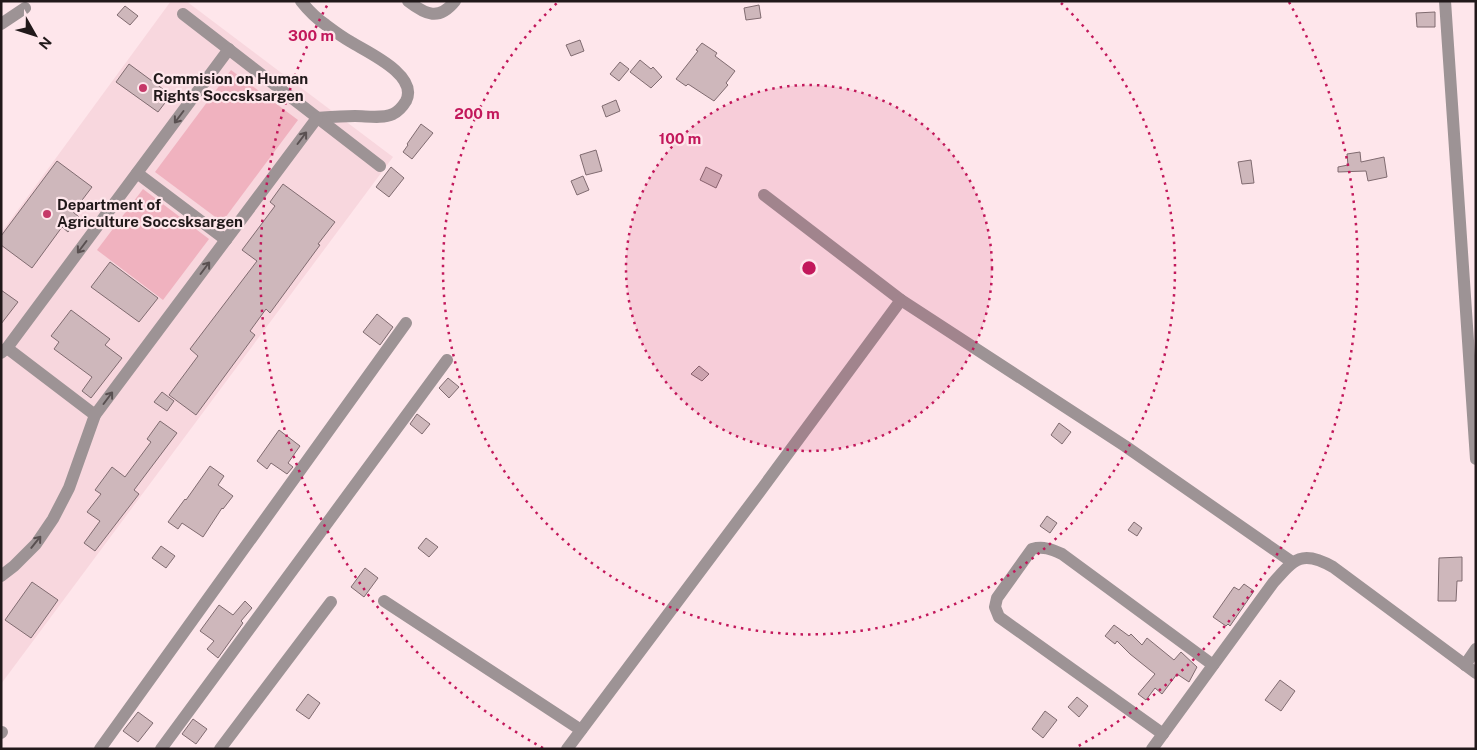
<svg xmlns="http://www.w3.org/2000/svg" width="1477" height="750" font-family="'Public Sans',sans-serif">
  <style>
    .built { fill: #f8d7de }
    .green { fill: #f0b2bf }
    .building { fill: #ceb7bb; stroke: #806b70 }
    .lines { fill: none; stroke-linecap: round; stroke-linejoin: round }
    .minor { stroke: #9d9395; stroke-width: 12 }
    .oneway { stroke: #595051 }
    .ring { fill: none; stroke: #c2185b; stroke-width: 2.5; stroke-dasharray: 2.5 5 }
    .poi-dot { fill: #c53868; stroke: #fee6eb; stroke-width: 2 }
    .labels { text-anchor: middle; stroke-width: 4.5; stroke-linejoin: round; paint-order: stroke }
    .poi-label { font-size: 15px; font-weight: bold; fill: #21191a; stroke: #fee6eb; text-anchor: start }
    .centre { fill: #c2185b; stroke: #fee6eb; stroke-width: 2.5 }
    .ring-label { font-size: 15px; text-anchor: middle; font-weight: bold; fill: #c2185b; stroke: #fee6eb; stroke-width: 4.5; stroke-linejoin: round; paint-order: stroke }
  </style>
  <rect width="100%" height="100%" fill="#fee6eb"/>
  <!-- built -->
  <polygon class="built" points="171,1 186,1 393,157 1,684 1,233"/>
  <!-- green -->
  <g class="green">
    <polygon points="231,70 298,120 222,222 155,172"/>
    <polygon points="143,189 209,239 163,300 97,250"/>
  </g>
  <!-- building -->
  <g class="building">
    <polygon points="759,5 761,18 746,20 744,8"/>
    <polygon points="125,6 138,16 130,25 117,15"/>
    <polygon points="1435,12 1435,27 1417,27 1416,13"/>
    <polygon points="580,40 584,51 571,56 566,45"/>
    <polygon points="702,43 717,53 715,56 735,71 726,83 728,85 714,101 688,84 686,86 676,79 698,51 696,50"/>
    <polygon points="640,60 651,69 653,67 662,77 651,88 630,72"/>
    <polygon points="620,62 629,69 619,81 610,74"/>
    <polygon points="129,64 171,95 158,112 116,82"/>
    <polygon points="616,100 620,111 606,117 602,106"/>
    <polygon points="421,124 433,133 412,159 403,152 408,145 407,144"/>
    <polygon points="596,150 602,171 586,175 580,155"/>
    <polygon points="1360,152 1361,162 1384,157 1387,177 1368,181 1366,171 1338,172 1338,167 1348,165 1347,154"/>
    <polygon points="1251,160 1254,183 1242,184 1238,162"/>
    <polygon points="57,161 92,187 73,212 79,217 68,232 62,227 32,268 1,245 1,236"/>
    <polygon points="391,167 404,178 389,197 376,187"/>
    <polygon points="706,167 722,175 716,188 700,180"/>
    <polygon points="583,176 589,190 577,195 571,181"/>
    <polygon points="283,184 335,222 318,244 320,245 270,313 266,309 250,331 255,335 196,415 169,395 198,356 190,349 257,261 242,250 275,206 270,202"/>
    <polygon points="110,262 158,298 139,322 91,287"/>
    <polygon points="1,290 18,302 1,324"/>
    <polygon points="71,310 110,339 105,345 122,358 91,398 82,391 92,377 54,349 59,342 51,336"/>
    <polygon points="377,314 393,327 380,345 363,332"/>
    <polygon points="699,366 709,374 702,381 691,374"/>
    <polygon points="448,378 459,387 449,398 439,388"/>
    <polygon points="162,392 174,401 167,411 154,402"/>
    <polygon points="417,414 430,424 422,434 410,424"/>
    <polygon points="160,421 177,433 134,490 139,494 95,551 84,543 100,521 87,512 101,494 95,490 112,467 125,477 151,442 147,439"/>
    <polygon points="1059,423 1071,432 1062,444 1051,435"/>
    <polygon points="279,430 300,446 288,463 293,467 287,474 271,463 267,469 257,461"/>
    <polygon points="210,466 224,476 218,485 233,496 223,509 222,508 203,537 182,523 178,529 168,522 185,499 186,500"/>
    <polygon points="1047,516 1057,523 1050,533 1040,526"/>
    <polygon points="1134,522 1142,528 1137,536 1128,530"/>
    <polygon points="426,538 438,547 429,557 418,548"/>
    <polygon points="161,546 175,556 166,568 152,558"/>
    <polygon points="1462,557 1462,581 1457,581 1456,601 1438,601 1439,558"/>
    <polygon points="365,568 378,578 364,597 351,587"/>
    <polygon points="32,582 58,600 31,638 5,620"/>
    <polygon points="1244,584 1254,591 1230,626 1228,624 1226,626 1213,617 1234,587 1239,590"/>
    <polygon points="245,601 252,608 241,621 243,623 218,658 207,649 214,641 200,631 219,605 233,615"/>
    <polygon points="1114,625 1129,636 1131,634 1142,645 1147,638 1174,660 1181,652 1197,667 1189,682 1177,674 1162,694 1155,688 1146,700 1138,694 1155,674 1130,654 1117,641 1115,644 1105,636"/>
    <polygon points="1280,680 1295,691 1281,711 1265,700"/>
    <polygon points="308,694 320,703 309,719 296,710"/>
    <polygon points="1077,697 1088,706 1079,717 1068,707"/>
    <polygon points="1045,711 1057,720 1043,738 1032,729"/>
    <polygon points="138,712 153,723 138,742 123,731"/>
    <polygon points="193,719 207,729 196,744 182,734"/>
  </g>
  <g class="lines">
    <!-- minor -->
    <g class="minor">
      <path d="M301 1C308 10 316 18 326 25 334 31 342 37 351 42 367 52 419 75 406 101 403 106 399 111 393 114 382 119 367 116 355 116 342 116 330 117 317 118"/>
      <path d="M408 1C426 15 439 21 455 1"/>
      <polyline points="1445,1 1476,459"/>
      <polyline points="183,14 380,166"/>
      <polyline points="1,24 25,8"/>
      <polyline points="137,173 226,240"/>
      <polyline points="764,195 901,300 1125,446 1292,562"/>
      <polyline points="7,348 95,415"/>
      <polyline points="1,353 7,348 229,49"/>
      <polyline points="1,576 14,566 36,544 53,519 69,488 95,415 317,118"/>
      <polyline points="384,601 581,730"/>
      <polyline points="1465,665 1476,649"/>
      <polyline points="1,733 2,732"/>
      <path d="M1163 734 999 617 995 607 997 598 1032 549C1043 546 1051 549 1062 554L1213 665"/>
      <polyline points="100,749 406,323"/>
      <polyline points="161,749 447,360"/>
      <polyline points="220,749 331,602"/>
      <polyline points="567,749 764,486 901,300"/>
      <path d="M1152 749 1273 583C1294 559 1302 549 1333 567L1476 673"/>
    </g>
  </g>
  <!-- one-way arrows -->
  <defs><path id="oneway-shaft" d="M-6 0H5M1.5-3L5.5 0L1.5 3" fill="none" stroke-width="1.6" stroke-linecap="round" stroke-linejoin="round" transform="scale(1.25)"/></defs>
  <g class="oneway">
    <use href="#oneway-shaft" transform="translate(179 117) rotate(127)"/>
    <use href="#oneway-shaft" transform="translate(302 138) rotate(-53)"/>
    <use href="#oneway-shaft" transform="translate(82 247) rotate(127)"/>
    <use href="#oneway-shaft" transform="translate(205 268) rotate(-53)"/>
    <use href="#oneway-shaft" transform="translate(108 398) rotate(-53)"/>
    <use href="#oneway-shaft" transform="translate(36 542) rotate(-51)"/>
  </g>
  <!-- distance rings -->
  <circle cx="809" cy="268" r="183" fill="#c2185b" fill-opacity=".12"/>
  <g class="ring">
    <circle cx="809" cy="268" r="183"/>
    <path d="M1061 3A366 366 0 1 1 557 3"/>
    <path d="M543 748A549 549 0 0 1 329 2M1289 2A549 549 0 0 1 1075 748"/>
  </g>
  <!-- markers -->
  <g class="poi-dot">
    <circle cx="143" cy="88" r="5"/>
    <circle cx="47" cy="214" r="5"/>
  </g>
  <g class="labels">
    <!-- poi labels -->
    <g class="poi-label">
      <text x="153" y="84">Commision on Human<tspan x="153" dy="17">Rights Soccsksargen</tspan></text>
      <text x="57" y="210">Department of<tspan x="57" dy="17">Agriculture Soccsksargen</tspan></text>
    </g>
  </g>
  <circle cx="809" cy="268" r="8" class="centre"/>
  <g class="ring-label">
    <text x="311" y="41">300 m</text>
    <text x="477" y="119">200 m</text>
    <text x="680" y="144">100 m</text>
  </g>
  <!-- border -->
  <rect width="1477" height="750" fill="none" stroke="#21191a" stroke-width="5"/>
  <!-- north arrow -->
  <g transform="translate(35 35) rotate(129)" stroke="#fee6eb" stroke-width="4" paint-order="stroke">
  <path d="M0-4L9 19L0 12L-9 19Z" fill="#21191a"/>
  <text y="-8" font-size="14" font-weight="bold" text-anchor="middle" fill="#21191a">N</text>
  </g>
</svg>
